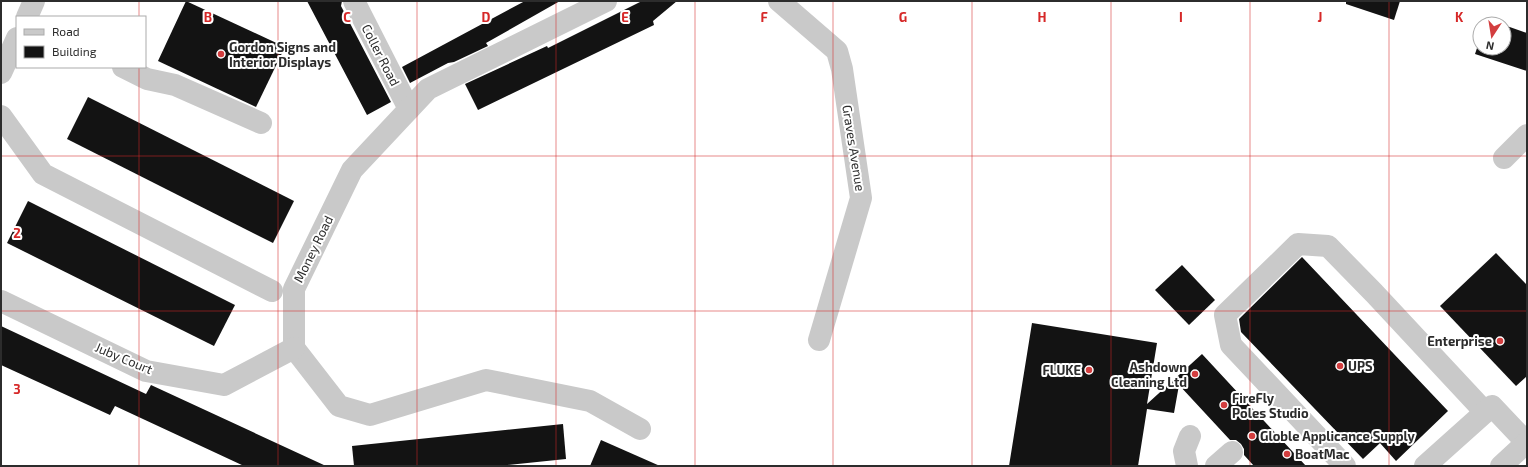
<svg xmlns="http://www.w3.org/2000/svg" width="1528" height="467" font-family="'Exo 2',sans-serif">
  <style>
    .building { fill: #131313 }
    .lines { fill: none; stroke-linecap: round; stroke-linejoin: round }
    .minor { stroke: #c9c9c9; stroke-width: 22 }
    .grid { fill: none; stroke: #d62828; stroke-width: 1; stroke-opacity: 0.55 }
    .poi-dot { fill: #d33e3f; stroke: #fff; stroke-width: 1.5 }
    .labels { text-anchor: middle; stroke-width: 4; stroke-linejoin: round; paint-order: stroke }
    .poi-label { font-size: 13px; font-weight: bold; fill: #2c2c2c; stroke: #fff; text-anchor: start }
    .street-label { font-size: 13px; fill: #2c2c2c; stroke: #fff }
    .grid-label { font-size: 13px; text-anchor: middle; font-weight: bold; fill: #d62828; stroke: #fff; stroke-width: 4; stroke-linejoin: round; paint-order: stroke }
  </style>
  <rect width="100%" height="100%" fill="#fff"/>
  <!-- building -->
  <g class="building">
    <polygon points="186,1 285,47 256,107 158,61"/>
    <polygon points="307,1 342,1 341,6 391,102 367,115"/>
    <polygon points="525,1 560,1 486,43 488,46 454,62 448,63 410,83 402,67"/>
    <polygon points="642,1 677,1 653,21 654,25 478,110 465,84 547,46 548,48"/>
    <polygon points="1346,1 1400,1 1394,20 1346,4"/>
    <polygon points="1486,20 1500,24 1485,24"/>
    <polygon points="1504,25 1527,33 1527,71 1475,54 1480,39 1480,48 1504,48"/>
    <polygon points="88,97 294,201 273,243 67,139"/>
    <polygon points="28,201 235,305 214,346 7,243"/>
    <polygon points="1496,253 1527,285 1527,376 1516,386 1440,306"/>
    <polygon points="1302,257 1448,411 1396,461 1380,443 1363,459 1241,332 1239,319"/>
    <polygon points="1182,265 1215,300 1189,325 1155,290"/>
    <polygon points="1032,323 1157,343 1147,404 1202,354 1306,466 1254,466 1244,455 1244,449 1241,444 1236,440 1230,440 1179,385 1174,413 1147,409 1138,466 1009,466"/>
    <polygon points="1,326 146,394 151,385 326,466 244,466 115,406 110,415 1,365"/>
    <polygon points="563,424 566,459 497,466 354,466 352,446"/>
    <polygon points="601,440 660,466 590,466"/>
  </g>
  <g class="lines">
    <!-- minor -->
    <g class="minor">
      <polyline points="354,1 409,109"/>
      <polyline points="606,1 428,89 352,170 294,289 294,348 339,406 370,415 486,380 590,401 640,429"/>
      <polyline points="779,1 837,51 842,69 861,198 819,340"/>
      <polyline points="27,17 34,1"/>
      <polyline points="123,67 147,79 175,85 261,123"/>
      <polyline points="1,73 17,38"/>
      <polyline points="1,116 43,174 272,291"/>
      <polyline points="1504,158 1527,135"/>
      <polyline points="1,301 146,371 224,385 294,348"/>
      <polyline points="1187,466 1184,451 1190,436"/>
      <polyline points="1216,466 1232,452"/>
      <polyline points="1345,466 1231,345 1225,315 1298,244 1328,246 1374,293 1485,412"/>
      <polyline points="1425,466 1492,406 1526,442"/>
      <polyline points="1501,466 1527,442"/>
    </g>
  </g>
  <!-- grid -->
  <path class="grid" d="M139 1V17M278 1V466M417 1V466M556 1V466M695 1V466M833 1V466M972 1V466M1111 1V466M1250 1V466M1389 1V466M139 67V466M1 156H1527M1 311H1527"/>
  <!-- markers -->
  <g class="poi-dot">
    <circle cx="221" cy="54" r="4"/>
    <circle cx="1500" cy="341" r="4"/>
    <circle cx="1340" cy="366" r="4"/>
    <circle cx="1089" cy="370" r="4"/>
    <circle cx="1195" cy="374" r="4"/>
    <circle cx="1224" cy="405" r="4"/>
    <circle cx="1252" cy="436" r="4"/>
    <circle cx="1287" cy="454" r="4"/>
  </g>
  <g class="labels">
    <!-- poi labels -->
    <g class="poi-label">
      <text x="229" y="52">Gordon Signs and<tspan x="229" dy="15">Interior Displays</tspan></text>
      <text x="1492" y="346" text-anchor="end">Enterprise</text>
      <text x="1348" y="371">UPS</text>
      <text x="1187" y="372" text-anchor="end">Ashdown<tspan x="1187" dy="15">Cleaning Ltd</tspan></text>
      <text x="1081" y="375" text-anchor="end">FLUKE</text>
      <text x="1232" y="403">FireFly<tspan x="1232" dy="15">Poles Studio</tspan></text>
      <text x="1260" y="441">Globle Applicance Supply</text>
      <text x="1295" y="459">BoatMac</text>
    </g>
    <!-- street labels -->
    <g class="street-label">
      <text transform="translate(381 55) rotate(63)" y="5">Coller Road</text>
      <text transform="translate(854 148) rotate(81)" y="5">Graves Avenue</text>
      <text transform="translate(313 249) rotate(-64)" y="5">Money Road</text>
      <text transform="translate(124 358) rotate(23)" y="5">Juby Court</text>
    </g>
  </g>
  <g class="grid-label">
    <text x="208" y="22">B</text>
    <text x="347" y="22">C</text>
    <text x="486" y="22">D</text>
    <text x="625" y="22">E</text>
    <text x="764" y="22">F</text>
    <text x="903" y="22">G</text>
    <text x="1042" y="22">H</text>
    <text x="1181" y="22">I</text>
    <text x="1320" y="22">J</text>
    <text x="1459" y="22">K</text>
    <text x="17" y="238">2</text>
    <text x="17" y="394">3</text>
  </g>
  <!-- border -->
  <rect width="1528" height="467" fill="none" stroke="#2c2c2c" stroke-width="4"/>
  <!-- legend -->
  <rect x="16" y="16" width="130" height="52" fill="#ffffff" stroke="#ababab"/>
  <rect x="24" y="29" width="20" height="6" fill="#c9c9c9" stroke="#ababab"/>
  <text x="52" y="36" font-size="12" fill="#2c2c2c">Road</text>
  <rect x="24" y="46" width="20" height="12" fill="#131313" stroke="#ababab"/>
  <text x="52" y="56" font-size="12" fill="#2c2c2c">Building</text>
  <!-- north arrow -->
  <g transform="translate(1492 36) rotate(192)"><circle r="19" fill="#ffffff" stroke="#ababab"/>
  <path d="M0-3L7 15L0 10L-7 15Z" fill="#d33e3f"/>
  <text y="-6" font-size="11" font-weight="bold" text-anchor="middle" fill="#2c2c2c">N</text>
  </g>
</svg>
